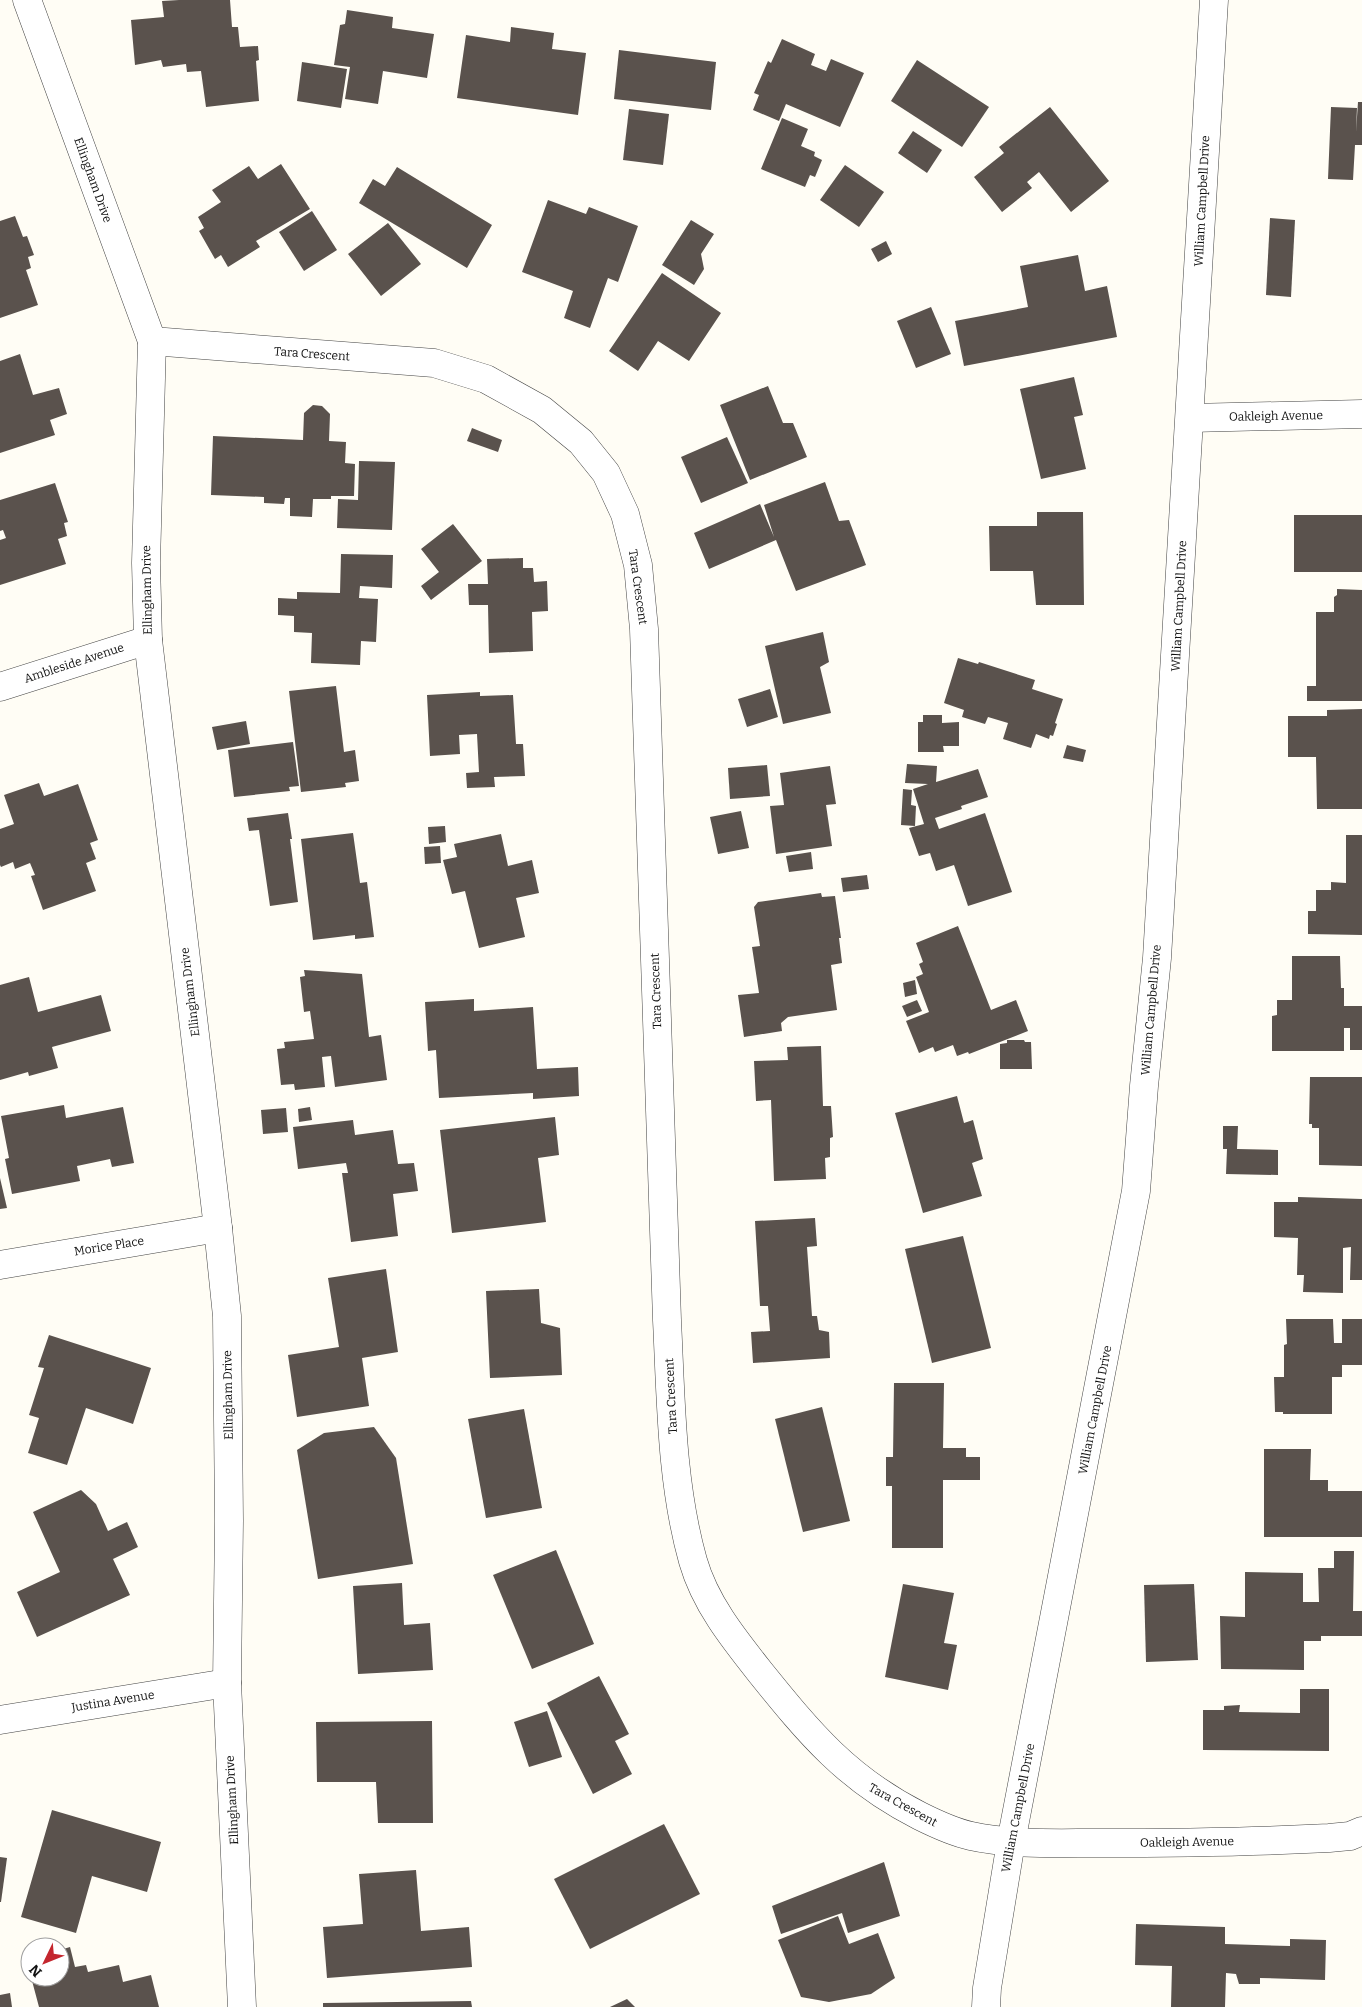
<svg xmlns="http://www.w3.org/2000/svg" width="1362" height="2007" font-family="Bitter,serif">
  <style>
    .building { fill: #5a524d }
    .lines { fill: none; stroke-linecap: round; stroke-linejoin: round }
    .minor-casing { stroke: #444; stroke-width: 29 }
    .minor { stroke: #fff; stroke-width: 28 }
    .labels { text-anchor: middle; stroke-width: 5; stroke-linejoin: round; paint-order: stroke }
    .street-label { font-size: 12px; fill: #111; stroke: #fff }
  </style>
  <rect width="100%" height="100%" fill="#fffdf5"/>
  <!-- building -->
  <g class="building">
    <polygon points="179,0 230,0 232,27 238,27 240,47 258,46 259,60 256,61 259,101 206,107 201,71 187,72 186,64 163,67 161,60 135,65 131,20 164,17 162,1"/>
    <polygon points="347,10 393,17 392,28 434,34 427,78 383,71 378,104 345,99 350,67 334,65 340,25 345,24"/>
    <polygon points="511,27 554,33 552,49 586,53 578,115 457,98 466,35 510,42"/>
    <polygon points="782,39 815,54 811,65 826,71 831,59 864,73 840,127 786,104 779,121 753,110 759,95 754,93 768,61 771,63"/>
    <polygon points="619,50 716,62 711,110 614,99"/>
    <polygon points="917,60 989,107 962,147 891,101"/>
    <polygon points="302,62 347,69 341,108 297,101"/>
    <polygon points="1358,102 1362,102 1362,145 1355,145 1353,180 1328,179 1331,107 1357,108 1356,132"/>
    <polygon points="1050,107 1109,181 1071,212 1039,172 1027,182 1032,188 1002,212 974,177 1004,153 999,147"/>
    <polygon points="629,109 669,114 663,165 623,160"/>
    <polygon points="782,118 808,129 801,146 815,152 814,156 822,160 815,177 810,175 805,187 761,169"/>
    <polygon points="913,131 942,150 927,173 898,153"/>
    <polygon points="281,164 310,209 256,241 260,247 228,267 221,255 215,259 199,231 204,228 198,217 221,202 212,190 249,166 258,179"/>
    <polygon points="845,165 884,192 859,227 820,200"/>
    <polygon points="397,167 492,225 467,268 359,203 373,179 385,186"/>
    <polygon points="548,200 586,214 589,207 638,226 618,282 608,278 590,328 564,318 573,291 522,272"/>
    <polygon points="312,211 337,250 304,271 279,232"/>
    <polygon points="15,216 23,237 27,236 34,255 28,257 31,268 26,270 38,305 0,318 0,221"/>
    <polygon points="1270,218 1295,220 1291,297 1266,295"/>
    <polygon points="691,220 714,234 701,254 704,269 694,285 662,265"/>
    <polygon points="388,223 421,264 381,296 348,254"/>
    <polygon points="886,241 892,254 878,262 871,249"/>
    <polygon points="1078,255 1085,291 1107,286 1117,337 964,366 955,321 1028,307 1020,266"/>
    <polygon points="662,273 721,313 689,361 658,341 638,371 609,351"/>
    <polygon points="931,307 951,354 916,368 897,321"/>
    <polygon points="20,354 33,395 59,388 67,414 50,420 55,435 0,453 0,361"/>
    <polygon points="1074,377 1083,415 1074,417 1086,469 1041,479 1020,389"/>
    <polygon points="768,386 783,423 793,423 807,457 750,480 720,405"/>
    <polygon points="313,405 322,406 330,414 329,441 346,442 345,463 355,464 354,496 331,496 331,499 313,499 312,517 290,516 290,498 285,498 284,504 264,503 264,497 211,495 213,436 303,440 304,413"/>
    <polygon points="472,428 502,440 498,452 467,441"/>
    <polygon points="727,437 748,483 701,503 681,457"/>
    <polygon points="359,461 395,462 392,530 337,528 338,499 358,500"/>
    <polygon points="825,482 839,521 849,520 866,565 796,591 776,540 709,569 694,533 760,504 774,537 764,505"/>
    <polygon points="55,483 68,522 64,523 67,536 58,539 66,564 0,585 0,540 6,538 3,530 0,531 0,500"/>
    <polygon points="1037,512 1083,512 1084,605 1036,605 1033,571 990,571 989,526 1037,526"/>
    <rect x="1294" y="515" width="68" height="57"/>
    <polygon points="453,524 482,561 431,600 421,586 439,572 421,549"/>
    <polygon points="341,554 393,555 392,588 360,586 359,598 378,599 376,642 361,641 360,665 311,663 312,633 294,632 294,616 278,615 278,598 297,599 297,592 340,593"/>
    <polygon points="523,558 523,568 533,568 534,582 547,581 548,611 532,612 533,651 489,653 488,605 469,605 468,584 488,584 487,559"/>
    <polygon points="1337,589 1362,590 1362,701 1307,701 1307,686 1316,686 1316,612 1334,612 1334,597 1337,595"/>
    <polygon points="823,632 829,662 820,667 831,713 783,724 765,646"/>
    <polygon points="958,658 978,664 979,662 1035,680 1032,689 1063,699 1055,723 1057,724 1053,736 1050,735 1049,739 1036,734 1031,748 1003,739 1008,723 988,717 985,724 962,717 964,710 944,703"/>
    <polygon points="336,686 344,752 355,750 359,781 345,783 346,787 301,792 289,691"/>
    <polygon points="770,689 778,717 747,727 738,699"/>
    <polygon points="480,692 480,696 513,695 516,744 523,744 525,776 494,777 495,787 467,788 466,773 479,772 477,734 459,735 460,754 430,756 427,695"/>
    <polygon points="1362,709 1362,809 1317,809 1316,757 1288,757 1288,716 1327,716 1327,710"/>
    <polygon points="923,715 942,715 942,723 959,722 959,746 943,746 944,752 918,752 918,722 923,722"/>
    <polygon points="246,721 250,744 217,750 212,727"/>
    <polygon points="293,742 299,786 289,787 290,791 234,797 228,750"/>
    <polygon points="1067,745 1086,750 1083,762 1063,758"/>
    <polygon points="907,764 937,766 936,782 978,769 988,797 961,806 962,809 935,818 939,829 985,813 1012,892 968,906 954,865 936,871 930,853 919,856 909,828 924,824 913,789 928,784 905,783"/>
    <polygon points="767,765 770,796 730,799 728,768"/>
    <polygon points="830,766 836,804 826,805 832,846 776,854 770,806 784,805 780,773"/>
    <polygon points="39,783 44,796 78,784 98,840 90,843 96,859 86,863 96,891 43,910 31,876 35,875 30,863 15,869 13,862 1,867 0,865 0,829 14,824 4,795"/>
    <polygon points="903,789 912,790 911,805 916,806 915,826 901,825"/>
    <polygon points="741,811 749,848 718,854 710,817"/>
    <polygon points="288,813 292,839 290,839 298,902 270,906 259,830 249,831 247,818"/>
    <polygon points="445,826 446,842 429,844 428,827"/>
    <polygon points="353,833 360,883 367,882 374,937 355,939 355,935 313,940 301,839"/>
    <polygon points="501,834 508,866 532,860 539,893 516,898 525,937 479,948 465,891 452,894 443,860 457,857 454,844"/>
    <polygon points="1346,835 1362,835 1362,935 1308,934 1308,911 1316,911 1316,890 1331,890 1331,882 1346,883"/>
    <polygon points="440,846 441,863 425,864 424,847"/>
    <polygon points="811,852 813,869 789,872 786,856"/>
    <polygon points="867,875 869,889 843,892 841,878"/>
    <polygon points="821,893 822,897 835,896 841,938 839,938 842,963 831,965 837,1010 788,1017 781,1023 782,1031 744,1037 738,995 759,993 752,947 760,946 754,907 758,902"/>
    <polygon points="958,926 991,1010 1016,1000 1028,1031 969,1054 968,1052 957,1056 953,1045 935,1052 933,1047 919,1053 906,1021 929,1012 916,977 923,974 919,964 923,962 916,943"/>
    <polygon points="1292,956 1340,956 1341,988 1344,988 1344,1006 1362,1006 1362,1050 1350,1050 1350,1028 1344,1028 1344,1051 1272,1051 1272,1016 1277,1015 1277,1000 1292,1000"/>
    <polygon points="304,970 362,974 369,1037 381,1035 387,1080 335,1087 331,1056 322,1057 325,1087 295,1090 294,1084 281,1085 277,1049 285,1048 284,1042 314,1039 310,1011 304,1012 300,977 305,976"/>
    <polygon points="29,977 38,1012 101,995 111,1031 52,1047 58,1068 29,1076 28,1072 0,1080 0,985"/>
    <polygon points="915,980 917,994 905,997 903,983"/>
    <polygon points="474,999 474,1011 533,1007 537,1069 578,1067 579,1096 533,1099 533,1093 439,1098 436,1050 428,1051 425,1002"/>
    <polygon points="917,1000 922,1011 907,1017 902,1006"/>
    <polygon points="1007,1040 1024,1040 1025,1042 1031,1042 1032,1069 1000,1069 1000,1044 1007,1043"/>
    <polygon points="821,1046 823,1106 831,1106 833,1137 830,1138 830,1157 825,1158 826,1179 774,1181 771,1100 756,1101 754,1061 788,1060 787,1047"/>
    <polygon points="1310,1077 1362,1077 1362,1166 1319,1165 1319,1128 1312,1128 1312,1124 1309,1124"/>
    <polygon points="957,1096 964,1123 973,1120 983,1159 972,1163 982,1196 923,1213 895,1113"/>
    <polygon points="64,1105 66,1118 123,1107 134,1163 112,1167 110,1159 77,1166 80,1181 12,1194 5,1159 9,1158 1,1116"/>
    <polygon points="310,1107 312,1120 299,1122 298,1109"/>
    <polygon points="286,1108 288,1132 263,1134 261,1110"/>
    <polygon points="555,1117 559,1155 538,1158 546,1222 452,1233 440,1130"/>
    <polygon points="353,1120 355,1135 393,1130 398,1164 414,1163 418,1191 393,1194 398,1236 351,1242 342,1173 348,1173 346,1163 298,1169 293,1127"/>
    <polygon points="1223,1126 1238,1126 1237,1149 1278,1150 1278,1175 1226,1174 1227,1149 1223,1149"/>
    <polygon points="0,1178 7,1208 0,1209"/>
    <polygon points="1298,1197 1362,1199 1362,1280 1350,1280 1351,1247 1343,1248 1343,1293 1303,1292 1304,1275 1297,1275 1298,1238 1274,1237 1274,1202 1298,1202"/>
    <polygon points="815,1218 817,1246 807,1247 812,1316 817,1316 819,1330 829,1332 830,1358 753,1363 751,1332 770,1331 768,1306 760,1306 755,1221"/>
    <polygon points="963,1236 991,1348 932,1363 905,1249"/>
    <polygon points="386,1269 398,1352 362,1358 369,1406 297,1417 288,1355 339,1347 328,1278"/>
    <polygon points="539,1289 541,1323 560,1328 562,1375 490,1378 486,1291"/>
    <polygon points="1286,1319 1333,1319 1334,1343 1342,1343 1342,1319 1362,1319 1362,1365 1342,1365 1342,1377 1332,1377 1332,1414 1283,1414 1283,1412 1275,1412 1274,1377 1284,1377 1284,1345 1287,1344"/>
    <polygon points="49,1335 151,1368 133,1424 86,1408 67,1465 28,1453 39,1418 29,1415 44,1368 38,1367"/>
    <polygon points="894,1383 944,1383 943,1448 966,1448 966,1457 980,1457 980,1480 943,1480 943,1548 892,1548 892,1486 886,1486 886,1457 893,1457"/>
    <polygon points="822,1407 850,1521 803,1532 775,1419"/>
    <polygon points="524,1409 542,1508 486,1518 468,1419"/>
    <polygon points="374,1427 396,1458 413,1564 318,1579 297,1450 324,1433"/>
    <polygon points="1264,1449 1311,1449 1310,1480 1328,1480 1328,1491 1362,1491 1362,1537 1264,1537"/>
    <polygon points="81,1490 96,1504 108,1531 127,1522 138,1547 113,1559 130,1595 37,1637 17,1592 60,1572 33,1512"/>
    <polygon points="556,1550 594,1644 532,1669 493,1575"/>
    <polygon points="1334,1551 1354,1551 1353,1611 1362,1611 1362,1636 1321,1636 1321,1641 1304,1641 1304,1670 1221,1669 1220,1616 1245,1617 1245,1572 1303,1573 1303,1602 1319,1602 1318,1568 1334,1568"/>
    <polygon points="402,1583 404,1625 430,1623 433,1670 358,1674 353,1586"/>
    <polygon points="903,1584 954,1593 944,1643 957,1645 948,1690 885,1677"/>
    <polygon points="1194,1584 1198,1660 1146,1662 1144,1585"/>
    <polygon points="599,1676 629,1734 615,1741 632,1774 593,1794 547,1703"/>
    <polygon points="1300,1689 1329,1689 1329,1751 1203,1750 1203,1710 1224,1710 1224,1706 1240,1705 1239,1712 1300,1713"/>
    <polygon points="547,1711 562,1757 529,1767 514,1722"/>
    <polygon points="432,1721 433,1823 378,1823 376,1782 317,1782 316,1722"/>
    <polygon points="52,1810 161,1842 147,1892 92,1876 76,1933 21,1917"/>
    <polygon points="664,1824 700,1894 590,1949 554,1879"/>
    <polygon points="0,1857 7,1858 1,1902 0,1902"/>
    <polygon points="884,1862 900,1916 848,1933 842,1913 781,1934 772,1906"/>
    <polygon points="416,1870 421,1931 469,1927 472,1967 327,1978 323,1927 363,1924 359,1874"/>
    <polygon points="838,1916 849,1944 878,1933 895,1978 871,1994 829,2002 801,1997 778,1940"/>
    <polygon points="1136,1924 1225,1927 1225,1944 1290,1946 1290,1939 1326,1940 1325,1980 1260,1978 1260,1984 1239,1984 1236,1974 1226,1973 1225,2007 1171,2007 1172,1966 1135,1965"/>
    <polygon points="70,1947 75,1967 86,1965 88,1972 119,1965 123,1982 151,1975 159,2007 39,2007 31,1977 60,1977 60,1950"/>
    <polygon points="30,1957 30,1969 29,1969 27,1958"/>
    <polygon points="10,1993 12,2007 0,2007 0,1995"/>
    <polygon points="627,1999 635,2007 610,2007"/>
    <polygon points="471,2001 472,2007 323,2007 323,2003"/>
  </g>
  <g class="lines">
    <defs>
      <g id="minor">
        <polyline points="27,0 152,341 146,563 148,640 218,1228 227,1316 229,1521 227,1683 242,2007"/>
        <path d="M152 341 434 363 486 379 542 410 581 442 606 473 625 514 638 565 644 629 667 1320C671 1400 671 1483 693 1561 705 1603 733 1638 760 1672 810 1734 847 1779 920 1816 936 1824 953 1832 971 1836 1012 1845 1055 1843 1097 1843 1174 1843 1252 1842 1329 1838L1350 1836 1362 1831"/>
        <polyline points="1190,418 1362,414"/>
        <polyline points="0,687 148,640"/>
        <polyline points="0,1265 218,1228"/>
        <polyline points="0,1720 227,1683"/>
        <polyline points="986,2007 987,1988 1011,1842 1136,1191 1144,1086 1157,958 1214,0"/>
      </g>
    </defs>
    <!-- minor casing -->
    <use href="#minor" class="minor-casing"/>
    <!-- minor -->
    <use href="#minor" class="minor"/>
  </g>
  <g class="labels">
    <!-- street labels -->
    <g class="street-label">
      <text transform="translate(93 180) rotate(70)" y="4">Ellingham Drive</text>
      <text transform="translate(1202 201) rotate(-87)" y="4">William Campbell Drive</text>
      <text transform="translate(312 354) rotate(4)" y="4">Tara Crescent</text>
      <text transform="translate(1276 416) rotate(-1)" y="4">Oakleigh Avenue</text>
      <text transform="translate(638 587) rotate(82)" y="4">Tara Crescent</text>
      <text transform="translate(147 590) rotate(-91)" y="4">Ellingham Drive</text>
      <text transform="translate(1179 606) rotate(-87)" y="4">William Campbell Drive</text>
      <text transform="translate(74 663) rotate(-18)" y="4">Ambleside Avenue</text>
      <text transform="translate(656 991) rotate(-92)" y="4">Tara Crescent</text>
      <text transform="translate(190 992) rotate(-97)" y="4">Ellingham Drive</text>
      <text transform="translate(1151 1010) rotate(-85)" y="4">William Campbell Drive</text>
      <text transform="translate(109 1246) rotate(-9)" y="4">Morice Place</text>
      <text transform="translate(228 1395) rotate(-91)" y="4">Ellingham Drive</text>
      <text transform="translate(671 1396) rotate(-93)" y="4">Tara Crescent</text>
      <text transform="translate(1095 1410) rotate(-79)" y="4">William Campbell Drive</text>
      <text transform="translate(113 1701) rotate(-9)" y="4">Justina Avenue</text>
      <text transform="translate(232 1800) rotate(-93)" y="4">Ellingham Drive</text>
      <text transform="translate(903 1805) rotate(29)" y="4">Tara Crescent</text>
      <text transform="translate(1018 1808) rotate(-79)" y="4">William Campbell Drive</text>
      <text transform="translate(1187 1842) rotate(-1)" y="4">Oakleigh Avenue</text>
    </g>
  </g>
  <!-- north arrow -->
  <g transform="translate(45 1962) rotate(227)"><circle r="24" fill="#ffffff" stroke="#a0a0a0"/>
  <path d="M0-4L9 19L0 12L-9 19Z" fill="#c4262e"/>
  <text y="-8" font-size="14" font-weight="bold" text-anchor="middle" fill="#111111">N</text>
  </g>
</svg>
